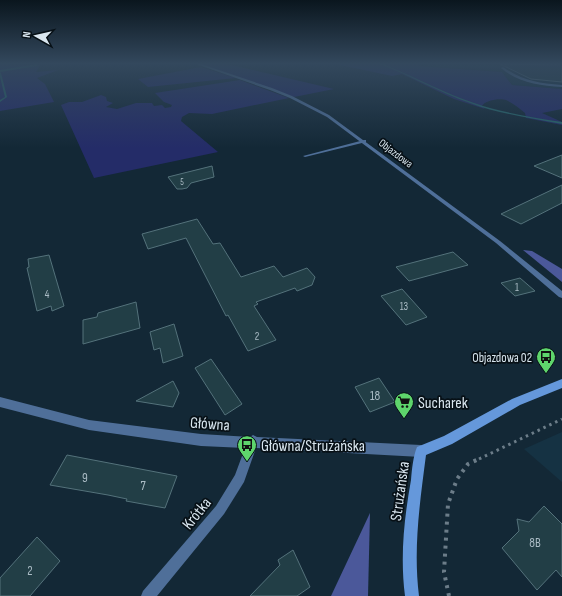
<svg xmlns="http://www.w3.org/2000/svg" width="562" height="596" font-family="'Sofia Sans Condensed',sans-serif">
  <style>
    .built { fill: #153243 }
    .green { fill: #242c68 }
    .forest { fill: #4b589a }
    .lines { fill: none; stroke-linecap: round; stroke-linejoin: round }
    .stream { fill: #26666a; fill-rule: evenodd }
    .building { fill: #223e46; stroke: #54727b }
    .path-far1 { stroke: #6c7d89; stroke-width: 3; stroke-dasharray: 2.5 4; stroke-linecap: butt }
    .path { stroke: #6c7d89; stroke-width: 4; stroke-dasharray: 3 5; stroke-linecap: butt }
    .service { fill: #4f6f99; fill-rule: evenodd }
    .minor { fill: #4f6f99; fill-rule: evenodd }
    .secondary { fill: #6598db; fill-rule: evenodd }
    .labels { text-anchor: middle; stroke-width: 3.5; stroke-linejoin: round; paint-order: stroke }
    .far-number-label { font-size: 9px; fill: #abbcc5 }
    .far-street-label { font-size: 11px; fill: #d9e6ef; stroke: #071016 }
    .number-label { font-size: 11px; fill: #abbcc5 }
    .poi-label { font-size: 13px; fill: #d9e6ef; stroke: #071016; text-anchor: end }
    .near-number-label { font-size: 13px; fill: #abbcc5 }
    .near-poi-label { font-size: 16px; fill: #d9e6ef; stroke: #071016; text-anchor: start }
    .near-street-label { font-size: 16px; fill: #d9e6ef; stroke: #071016 }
  </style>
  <rect width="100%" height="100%" fill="#132836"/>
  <!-- built -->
  <g class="built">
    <polygon points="427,64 562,64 562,89 512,85 502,72 423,66"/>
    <polygon points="562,432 562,482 524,449"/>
  </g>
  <!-- green -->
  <g class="green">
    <polygon points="0,64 40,65 36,72 58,70 37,78 45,84 54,102 0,111"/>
    <polygon points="199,64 227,64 334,89 294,97"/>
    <path d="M336 64H421L419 66 502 72 512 85 562 89V109L542 113 562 122V125L526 118 525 113C520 109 513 103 506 100 500 98 485 100 482 106L485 109 454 99 402 74 392 76Z"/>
    <polygon points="201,67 236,78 148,87 138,79"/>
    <polygon points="240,80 289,98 212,114 189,113 182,117 181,121 218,152 94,178 61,105 69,102 82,102 101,95 106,97 107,101 113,103 106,107 117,109 136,103 152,103 154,106 162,105 165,108 171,107 172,105 164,102 155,93"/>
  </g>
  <!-- forest -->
  <g class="forest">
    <polygon points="523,250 532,251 562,269 562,282"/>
    <polygon points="370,513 368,596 331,596"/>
  </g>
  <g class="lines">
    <!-- stream -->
    <g class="stream">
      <path d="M380 64H384L392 68C419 79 446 94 474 103 503 113 532 117 562 122V124C531 118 499 114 470 103 439 92 411 76 380 64Z"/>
      <polygon points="38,65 37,66 0,72 0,70 37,64"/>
      <polygon points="0,72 1,73 7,97 0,102 0,100 5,97 0,77"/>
    </g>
  </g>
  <!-- building -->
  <g class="building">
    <polygon points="500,64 562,65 562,82 531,79"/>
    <polygon points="562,155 562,178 534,166"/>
    <polygon points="212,166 214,177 191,183 187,188 182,189 177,189 168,177"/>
    <polygon points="562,185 562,203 521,224 501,214"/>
    <polygon points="197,219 213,244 220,243 241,277 274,266 283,277 307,268 315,277 312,285 297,291 295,288 256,302 258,304 254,306 276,340 248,351 228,315 226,316 186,238 148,249 142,234"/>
    <polygon points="453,252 468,265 409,281 396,267"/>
    <polygon points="49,255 64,306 52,311 51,306 37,311 27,268 29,267 28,259"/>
    <polygon points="520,278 535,291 515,296 501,283"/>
    <polygon points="402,289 419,308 427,317 406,325 381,296"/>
    <polygon points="136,302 140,328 83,344 83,320 97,317 98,313"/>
    <polygon points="174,324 183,356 163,363 160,348 154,350 150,332"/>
    <polygon points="211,359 242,404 225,415 195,368"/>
    <polygon points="379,378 395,402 370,412 355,387"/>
    <polygon points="173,381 179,393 173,407 136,401"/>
    <polygon points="67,455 177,476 165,508 126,501 127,499 108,495 50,485"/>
    <polygon points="544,506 562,524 562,577 556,570 537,590 502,548 519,531 517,519 529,522"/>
    <polygon points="37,537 60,561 30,596 0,596 0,578"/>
    <polygon points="293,550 310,587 297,596 250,596 280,565 278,560"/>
  </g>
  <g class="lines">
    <!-- path-far1 -->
    <polyline class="path-far1" points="479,459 562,419"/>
    <!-- path -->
    <polyline class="path" points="449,596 444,572 448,504 457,479 468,464 481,458"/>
    <!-- service -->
    <g class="service">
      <path d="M503 67C523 81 538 83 562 85V87C539 85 519 83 501 68Z"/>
      <polygon points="364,140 366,140 366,142 305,157 303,156"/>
    </g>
    <!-- minor -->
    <g class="minor">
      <polygon points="196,64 201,64 272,88 292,96 329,115 500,241 562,291 562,298 559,297 496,243 327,117 290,98 270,90"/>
      <polygon points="0,397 89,420 201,434 250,437 253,435 257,437 421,445 425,447 427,451 425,455 421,457 256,448 244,482 224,514 157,596 141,596 143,591 216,506 235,475 245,448 201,446 89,430 0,407"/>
    </g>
    <!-- secondary -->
    <path class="secondary" d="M562 379V388L520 405 452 444 426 455C420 502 413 548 419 596H405C400 557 404 519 411 480 412 469 413 457 417 447L444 436 512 399Z"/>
  </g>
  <!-- sky -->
  <linearGradient id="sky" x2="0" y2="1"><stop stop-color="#0a161e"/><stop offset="0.43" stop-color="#33485d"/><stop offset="1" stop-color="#33485d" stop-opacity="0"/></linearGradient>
  <rect width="562" height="148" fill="url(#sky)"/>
  <!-- icons -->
  <defs>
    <symbol id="bus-pin" viewBox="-11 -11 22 30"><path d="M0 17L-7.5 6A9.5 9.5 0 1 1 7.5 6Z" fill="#5ed56c" stroke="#071016"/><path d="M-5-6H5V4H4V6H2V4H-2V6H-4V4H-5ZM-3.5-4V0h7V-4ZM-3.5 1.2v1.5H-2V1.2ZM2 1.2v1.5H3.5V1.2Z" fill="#111"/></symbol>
    <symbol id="supermarket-pin" viewBox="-11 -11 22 30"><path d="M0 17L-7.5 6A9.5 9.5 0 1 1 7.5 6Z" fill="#5ed56c" stroke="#071016"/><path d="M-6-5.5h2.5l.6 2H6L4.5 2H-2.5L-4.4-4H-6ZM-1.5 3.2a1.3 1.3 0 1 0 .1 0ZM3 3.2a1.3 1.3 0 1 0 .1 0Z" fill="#111"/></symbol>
  </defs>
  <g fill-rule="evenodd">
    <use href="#bus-pin" x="535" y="346" width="22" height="30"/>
    <use href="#supermarket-pin" x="393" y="391" width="22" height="30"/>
    <use href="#bus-pin" x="236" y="434" width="22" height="30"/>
  </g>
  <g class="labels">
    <!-- far-number labels -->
    <g class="far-number-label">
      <text x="182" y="185">5</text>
    </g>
    <!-- far-street labels -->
    <g class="far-street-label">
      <text transform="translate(396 153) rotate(37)" y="4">Objazdowa</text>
    </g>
    <!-- number labels -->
    <g class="number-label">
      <text x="517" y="291">1</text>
      <text x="47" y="298">4</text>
      <text x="404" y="310">13</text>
      <text x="257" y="340">2</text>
    </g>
    <!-- poi labels -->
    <g class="poi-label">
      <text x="532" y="362">Objazdowa 02</text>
    </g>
    <!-- near-number labels -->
    <g class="near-number-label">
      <text x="375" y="400">18</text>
      <text x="85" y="482">9</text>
      <text x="143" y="490">7</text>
      <text x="535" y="547">8B</text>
      <text x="30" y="575">2</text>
    </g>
    <!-- near-poi labels -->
    <g class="near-poi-label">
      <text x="418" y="408">Sucharek</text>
      <text x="261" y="451">Główna/Strużańska</text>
    </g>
    <!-- near-street labels -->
    <g class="near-street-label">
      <text transform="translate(210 423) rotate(4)" y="6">Główna</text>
      <text transform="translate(399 491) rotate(-82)" y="6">Strużańska</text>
      <text transform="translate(196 513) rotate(-51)" y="6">Krótka</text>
    </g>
  </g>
  <!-- north arrow -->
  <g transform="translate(36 36) rotate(278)" stroke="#071016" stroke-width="3" paint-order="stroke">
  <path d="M0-3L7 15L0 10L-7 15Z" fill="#d9e6ef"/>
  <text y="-6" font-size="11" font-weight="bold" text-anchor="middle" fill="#d9e6ef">N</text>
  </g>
</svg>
